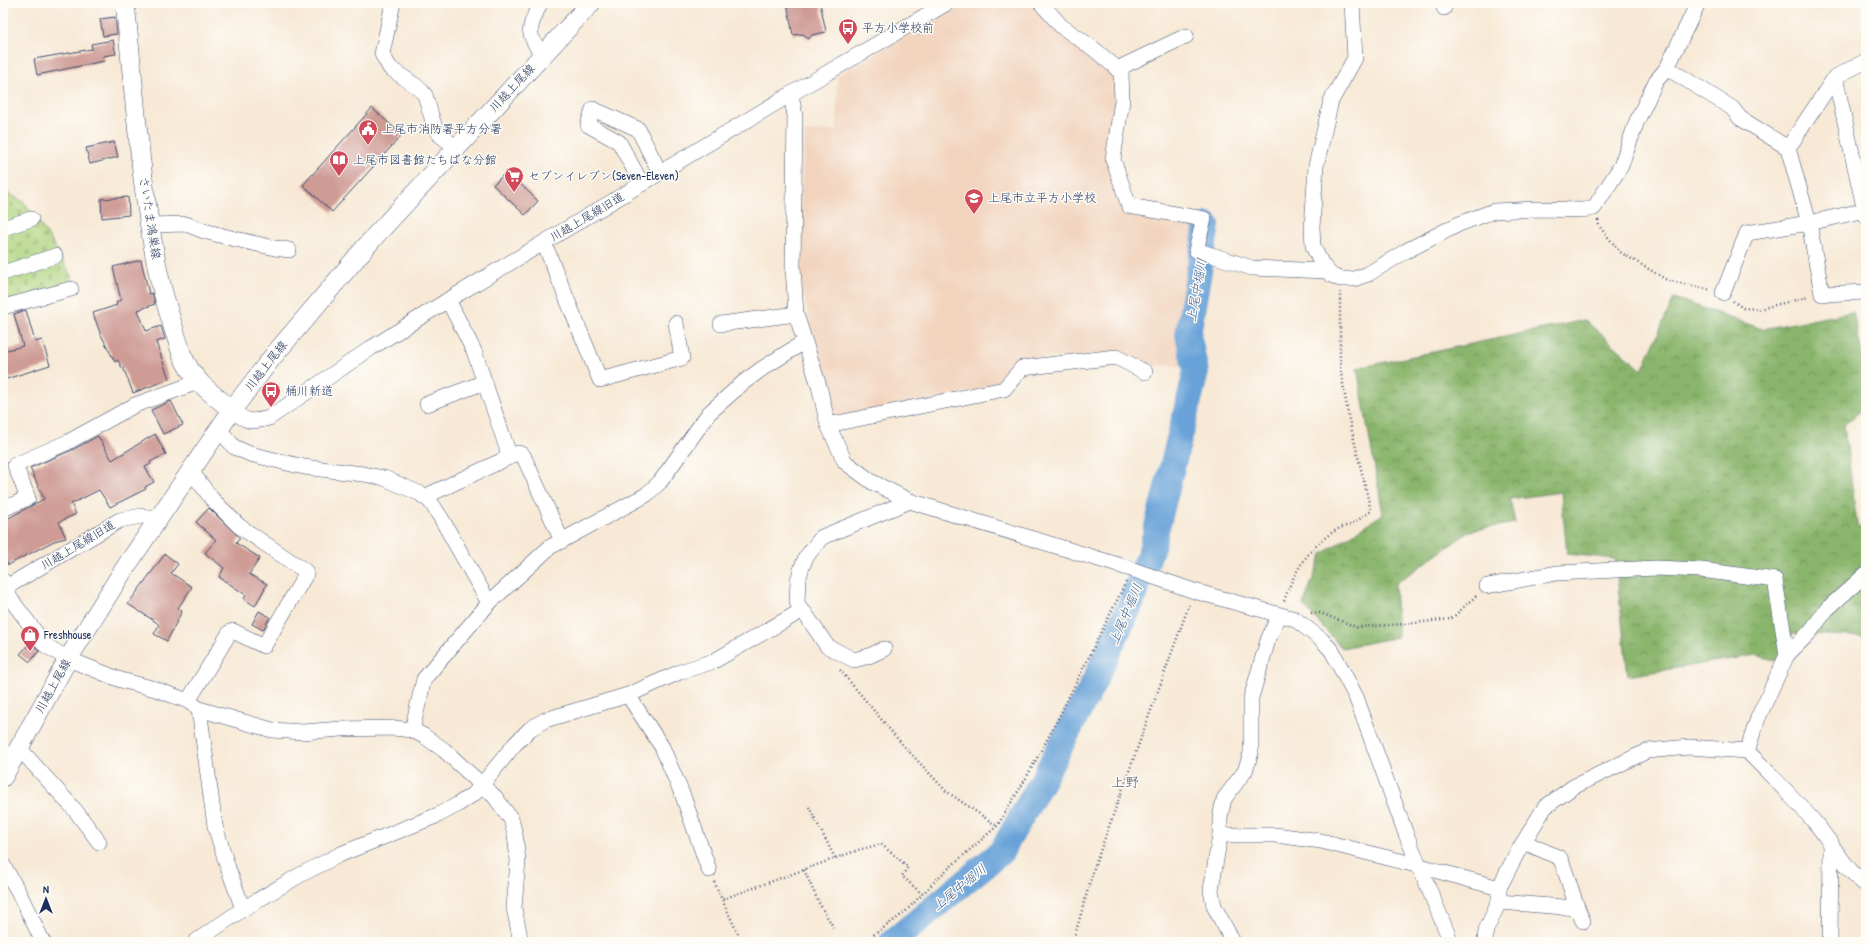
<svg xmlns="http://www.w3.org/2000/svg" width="1869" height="945" font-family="'Patrick Hand','Klee One',sans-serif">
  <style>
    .built { fill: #f2d4be }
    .forest { fill: url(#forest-crowns); stroke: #527265 }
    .cemetery { fill: url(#cemetery-stones); stroke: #64816e }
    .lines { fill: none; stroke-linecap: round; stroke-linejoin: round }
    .river { stroke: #68a2d8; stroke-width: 26 }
    .building { fill: #cf9b95 }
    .minor-casing { stroke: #3c4b70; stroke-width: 16 }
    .major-casing { stroke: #3c4b70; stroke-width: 20 }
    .path { stroke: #3c4b70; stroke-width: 2.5; stroke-dasharray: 1 3; stroke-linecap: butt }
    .minor { stroke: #fff; stroke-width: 15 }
    .major { stroke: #fff; stroke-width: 19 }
    .labels { text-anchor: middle; stroke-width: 3; stroke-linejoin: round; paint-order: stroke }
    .poi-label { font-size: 12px; fill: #1b2f5e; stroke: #fdfcf7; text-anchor: start }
    .street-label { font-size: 12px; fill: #1b2f5e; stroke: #fdfcf7 }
    .water-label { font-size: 13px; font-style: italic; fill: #3a5d8f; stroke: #fdfcf7 }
    .quarter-label { font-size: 14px; fill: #5a5571; stroke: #fdfcf7 }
  </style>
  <defs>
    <pattern id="forest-crowns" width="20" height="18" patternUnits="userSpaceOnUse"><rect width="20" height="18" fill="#8ab56c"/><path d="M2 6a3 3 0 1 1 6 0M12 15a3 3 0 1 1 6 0" fill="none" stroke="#70945c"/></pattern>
    <pattern id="cemetery-stones" width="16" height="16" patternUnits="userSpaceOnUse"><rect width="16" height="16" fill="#aed37d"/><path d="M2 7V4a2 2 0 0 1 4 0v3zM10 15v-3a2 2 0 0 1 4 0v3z" fill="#95b56e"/></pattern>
  </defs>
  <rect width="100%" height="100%" fill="#fdfcf7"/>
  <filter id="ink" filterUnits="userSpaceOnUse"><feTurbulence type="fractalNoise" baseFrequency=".025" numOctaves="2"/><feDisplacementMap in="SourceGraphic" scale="8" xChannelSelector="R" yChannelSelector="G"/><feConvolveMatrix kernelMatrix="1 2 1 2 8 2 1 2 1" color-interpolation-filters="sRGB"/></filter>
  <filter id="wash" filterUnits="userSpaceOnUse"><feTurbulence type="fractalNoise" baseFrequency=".012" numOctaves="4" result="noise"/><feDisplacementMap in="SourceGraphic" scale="16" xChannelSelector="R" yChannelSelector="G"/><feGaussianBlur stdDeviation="0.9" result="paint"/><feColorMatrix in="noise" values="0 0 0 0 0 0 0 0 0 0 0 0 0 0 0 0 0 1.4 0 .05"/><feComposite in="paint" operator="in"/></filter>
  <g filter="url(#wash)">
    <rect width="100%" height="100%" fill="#f7e9d5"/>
    <!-- built -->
    <polygon class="built" points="967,3 1035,3 1115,77 1116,101 1108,155 1126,210 1195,226 1179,334 1184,353 1184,361 1179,366 1149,365 1120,353 1030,359 1015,367 1000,385 836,420 801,286 799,220 805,132 837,130 837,75"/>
    <!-- forest -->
    <polygon class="forest" points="1674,298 1762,329 1853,312 1866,373 1866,406 1844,425 1857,524 1866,534 1866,637 1793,633 1777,661 1756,655 1628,676 1615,559 1567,554 1561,492 1510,499 1515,523 1470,531 1395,584 1398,637 1342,648 1303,605 1322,554 1383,514 1357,368 1585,320 1642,370"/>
    <!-- cemetery -->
    <polygon class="cemetery" points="3,191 24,202 51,240 79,290 3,312"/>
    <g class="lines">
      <!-- river -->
      <polyline class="river" points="892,942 1001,852 1042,781 1091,688 1131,603 1152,547 1196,372 1188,334 1207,225"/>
    </g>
    <g id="blocks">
      <!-- building -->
      <g class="building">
        <polygon points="787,3 820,3 826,32 812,35 809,39 803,34 793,35"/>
        <polygon points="115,17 117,34 103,36 100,19"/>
        <polygon points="113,40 116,54 103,56 104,61 37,75 34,59 92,49 91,44"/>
        <polygon points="372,108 402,135 332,212 303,185"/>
        <polygon points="114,142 118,157 90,164 86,148"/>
        <polygon points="507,171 538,201 525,215 493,185"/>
        <polygon points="128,197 129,215 102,218 101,199"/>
        <polygon points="141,260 149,294 152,293 155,304 138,310 146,331 161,326 165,339 156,342 169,379 133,393 123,367 122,368 118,360 115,362 100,333 93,313 117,305 116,302 121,300 113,267"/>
        <polygon points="26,310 35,342 42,340 50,365 3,380 3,351 23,346 14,314"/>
        <polygon points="171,401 183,425 163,434 151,410"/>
        <polygon points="155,434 166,454 150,462 151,464 145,467 154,482 145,487 146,489 110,507 99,490 71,504 76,514 59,522 66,538 54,541 8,565 3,555 3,521 44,499 30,468 72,450 98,436 112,460"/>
        <polygon points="209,508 240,538 236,543 260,558 249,574 267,584 255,606 244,599 246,595 219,577 224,568 205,553 216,540 196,522"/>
        <polygon points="165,554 178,564 171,573 192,587 178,608 182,611 167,641 154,634 159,625 156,622 128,604"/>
        <polygon points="259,611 270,617 263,630 252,624"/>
        <polygon points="31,642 39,651 30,662 20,654"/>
      </g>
    </g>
  </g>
  <g filter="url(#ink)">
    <use href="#blocks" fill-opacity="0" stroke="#3c4b70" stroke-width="1"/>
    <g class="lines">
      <defs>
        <g id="minor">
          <polyline points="393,3 382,54 390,68 419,88 425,95 435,128 440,135 457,148"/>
          <path d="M540 3C529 30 525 30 542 55"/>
          <polyline points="1041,3 1061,26 1094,49 1121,72 1122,101 1113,159 1129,206 1204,219 1196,250 1252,268 1327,271"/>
          <polyline points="1352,3 1355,58 1331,101 1316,166 1312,227 1313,246 1321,263 1331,275 1340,279 1354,279 1368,274 1406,251 1459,224 1494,211 1538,209 1583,210 1594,208 1621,166 1637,121 1656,81 1667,68 1698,3"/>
          <polyline points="1443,3 1444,8"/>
          <polyline points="1667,68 1732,108 1740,118 1788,148 1809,223 1822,294 1866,292"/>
          <polyline points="1117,69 1186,36"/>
          <polyline points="1835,77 1866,216"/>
          <polyline points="791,94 795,116 793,267 796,314 819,386 828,425 845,462 872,482 910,501 1131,569 1194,591 1295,619 1322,640 1332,651 1356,697 1406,834 1451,942"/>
          <polyline points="1788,148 1835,77 1866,61"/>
          <polyline points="642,184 619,142 588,125 593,109 638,129 660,173"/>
          <polyline points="150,225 186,224 204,231 231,238 275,248 289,250"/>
          <polyline points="3,228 31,219"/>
          <polyline points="544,243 600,380 682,358 676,323"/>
          <polyline points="3,273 55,256"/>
          <polyline points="1723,293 1747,233 1809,223 1866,210"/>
          <polyline points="448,300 474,351 510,457"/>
          <polyline points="3,307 71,289"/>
          <polyline points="721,324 796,314"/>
          <polyline points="427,404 485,382"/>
          <path d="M232 410C246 422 251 423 269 418L371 348 448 300 791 94 947 3"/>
          <polyline points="828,425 1004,389 1022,368 1116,357 1145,372"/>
          <polyline points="219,429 234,447 250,454 304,467 363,474 384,478 421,494 430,501 441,518 489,603"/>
          <polyline points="424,497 518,453 523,455 562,541"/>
          <polyline points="3,509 28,498 15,465 68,442 135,405 198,382"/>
          <polyline points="3,581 10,598 45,645 68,659 121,680 155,689 188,701 199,709 272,730 303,732 341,729 393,728 412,730 424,736 444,750 495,797 511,819 515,834 518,861 514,908 521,942"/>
          <polyline points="1487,586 1557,573 1656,568 1701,570 1775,580 1787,655"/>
          <polyline points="3,589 120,520 142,516 157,519"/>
          <polyline points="801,611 804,612 827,646 854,660 869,656 884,649"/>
          <polyline points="628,695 662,747 683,796 709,870"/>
          <polyline points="188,701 230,632 233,631 264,646 306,574 305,571 239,526 212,499 191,471"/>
          <polyline points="199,709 215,826 228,868 243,909"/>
          <polyline points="412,730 424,679 489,603 550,547 646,495 660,482 709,413 744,382 763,368 804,342"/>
          <polyline points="19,748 75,810 99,842"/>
          <polyline points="1747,751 1758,718 1787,655 1809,633 1827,609 1866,574"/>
          <polyline points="1220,835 1275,835 1321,841 1420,866 1499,888"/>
          <path d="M1524 842 1560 858C1569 878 1573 901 1583 921"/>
          <polyline points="3,865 18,891 43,942"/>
          <polyline points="1499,902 1576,908"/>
          <polyline points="195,942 243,909 300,875 341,854 438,815 457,805 475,793 515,744 530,729 545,720 628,695 680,672 714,661 801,611 797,602 798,580 802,567 806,557 822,537 910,501"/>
          <polyline points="1233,942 1214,906 1211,890 1220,835 1220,818 1224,799 1245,771 1251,753 1251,698 1268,640 1279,615"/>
          <path d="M1485 942 1486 930 1499 902V888L1517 853 1545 807 1573 787 1647 751 1689 747 1747 751C1771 775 1795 799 1817 825 1833 845 1846 870 1866 885"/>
          <polyline points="1830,942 1831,842"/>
        </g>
        <g id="major">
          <path d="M125 3C135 94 140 187 159 276 165 303 174 329 182 355 194 382 210 392 232 410"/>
          <polyline points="3,777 68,659 123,571 232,410 274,355 375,236 591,3"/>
        </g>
      </defs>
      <!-- minor casing -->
      <use href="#minor" class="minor-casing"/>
      <!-- major casing -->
      <use href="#major" class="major-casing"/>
      <!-- path -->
      <g class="path">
        <polyline points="1598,220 1599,226 1620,252 1667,280 1711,290"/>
        <polyline points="1733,301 1743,308 1759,309 1808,297"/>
        <path d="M1284 601C1294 571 1310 545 1338 529 1342 527 1346 526 1350 525 1357 521 1364 516 1371 511L1349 419 1340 367V292"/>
        <polyline points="1311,613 1320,613 1357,627 1405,624 1451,619 1478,594"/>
        <polyline points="840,670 902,744 946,791 997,826"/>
        <polyline points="809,807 835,858"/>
        <polyline points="804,870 819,903 835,930"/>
        <polyline points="714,882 737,932 744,942"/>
        <polyline points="723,899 858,850 881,844 908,867 902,876 922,894"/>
        <polyline points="864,942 904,913 941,875 997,826 1025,780 1056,723 1126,582"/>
        <polyline points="1073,942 1094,868 1189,605"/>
      </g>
      <!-- minor -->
      <use href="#minor" class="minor"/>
      <!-- major -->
      <use href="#major" class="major"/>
    </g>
  </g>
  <!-- icons -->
  <defs>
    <symbol id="bus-pin" viewBox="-11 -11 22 30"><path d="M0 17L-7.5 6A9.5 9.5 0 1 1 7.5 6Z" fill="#d1495b" stroke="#fdfcf7"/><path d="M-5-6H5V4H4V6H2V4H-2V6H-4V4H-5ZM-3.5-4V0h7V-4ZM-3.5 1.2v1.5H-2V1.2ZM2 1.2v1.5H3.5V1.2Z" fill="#fff"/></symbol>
    <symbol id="civic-pin" viewBox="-11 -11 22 30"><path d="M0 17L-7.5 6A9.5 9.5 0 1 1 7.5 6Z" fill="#d1495b" stroke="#fdfcf7"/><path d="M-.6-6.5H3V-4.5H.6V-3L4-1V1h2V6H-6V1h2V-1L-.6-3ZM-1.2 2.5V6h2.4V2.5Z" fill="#fff"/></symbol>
    <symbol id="library-pin" viewBox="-11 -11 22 30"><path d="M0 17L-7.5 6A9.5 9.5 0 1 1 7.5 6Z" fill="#d1495b" stroke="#fdfcf7"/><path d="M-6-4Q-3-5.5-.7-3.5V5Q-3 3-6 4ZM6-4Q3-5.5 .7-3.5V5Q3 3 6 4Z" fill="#fff"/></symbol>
    <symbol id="supermarket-pin" viewBox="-11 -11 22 30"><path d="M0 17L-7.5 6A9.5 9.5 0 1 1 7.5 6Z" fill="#d1495b" stroke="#fdfcf7"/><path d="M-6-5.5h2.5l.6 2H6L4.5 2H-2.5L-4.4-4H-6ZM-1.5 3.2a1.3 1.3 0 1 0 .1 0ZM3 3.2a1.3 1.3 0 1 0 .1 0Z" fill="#fff"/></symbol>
    <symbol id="school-pin" viewBox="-11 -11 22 30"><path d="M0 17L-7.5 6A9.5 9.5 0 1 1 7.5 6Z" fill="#d1495b" stroke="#fdfcf7"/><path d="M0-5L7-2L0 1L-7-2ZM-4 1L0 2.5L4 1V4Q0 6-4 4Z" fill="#fff"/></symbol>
    <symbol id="shop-pin" viewBox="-11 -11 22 30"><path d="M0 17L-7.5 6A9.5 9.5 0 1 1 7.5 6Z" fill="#d1495b" stroke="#fdfcf7"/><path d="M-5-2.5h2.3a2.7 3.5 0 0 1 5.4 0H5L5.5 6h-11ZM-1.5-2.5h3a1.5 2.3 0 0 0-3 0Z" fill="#fff"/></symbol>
  </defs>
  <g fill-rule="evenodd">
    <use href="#bus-pin" x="837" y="17" width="22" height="30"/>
    <use href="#civic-pin" x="357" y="118" width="22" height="30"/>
    <use href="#library-pin" x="328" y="149" width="22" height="30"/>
    <use href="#supermarket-pin" x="503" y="165" width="22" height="30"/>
    <use href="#school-pin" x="963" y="187" width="22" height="30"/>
    <use href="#bus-pin" x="260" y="380" width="22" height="30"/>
    <use href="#shop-pin" x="19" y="624" width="22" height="30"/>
  </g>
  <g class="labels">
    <!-- poi labels -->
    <g class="poi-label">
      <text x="862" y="32">平方小学校前</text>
      <text x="382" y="133">上尾市消防署平方分署</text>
      <text x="353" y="164">上尾市図書館たちばな分館</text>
      <text x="528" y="180">セブンイレブン(Seven-Eleven)</text>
      <text x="988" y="202">上尾市立平方小学校</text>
      <text x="285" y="395">桶川新道</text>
      <text x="44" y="639">Freshhouse</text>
    </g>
    <!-- street labels -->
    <g class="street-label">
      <text transform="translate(512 88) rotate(-47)" y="4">川越上尾線</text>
      <text transform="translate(587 217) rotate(-31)" y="4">川越上尾線旧道</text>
      <text transform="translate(150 218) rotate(81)" y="4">さいたま鴻巣線</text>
      <text transform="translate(266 366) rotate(-52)" y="4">川越上尾線</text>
      <text transform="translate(78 545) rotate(-31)" y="4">川越上尾線旧道</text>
      <text transform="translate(53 686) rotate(-61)" y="4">川越上尾線</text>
    </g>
    <!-- water labels -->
    <g class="water-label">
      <text transform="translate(1196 290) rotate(-80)" y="5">上尾中堀川</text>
      <text transform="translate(1125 614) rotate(-67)" y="5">上尾中堀川</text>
      <text transform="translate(959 887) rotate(-39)" y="5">上尾中堀川</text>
    </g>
    <!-- quarter labels -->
    <g class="quarter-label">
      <text x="1125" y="787">上野</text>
    </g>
  </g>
  <!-- margin -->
  <rect width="1869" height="945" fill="none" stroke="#fdfcf7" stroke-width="16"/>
  <!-- north arrow -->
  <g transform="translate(46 899)" stroke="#fdfcf7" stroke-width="3" paint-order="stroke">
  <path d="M0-3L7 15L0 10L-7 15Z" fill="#1b2f5e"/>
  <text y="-6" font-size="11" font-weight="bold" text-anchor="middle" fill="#1b2f5e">N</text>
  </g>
</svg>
